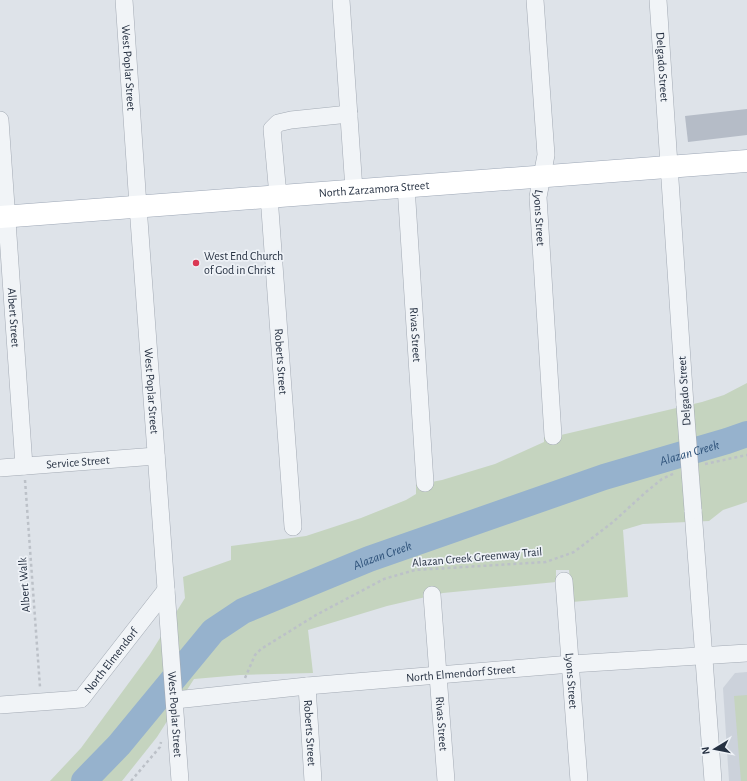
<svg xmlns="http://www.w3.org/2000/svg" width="747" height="781" font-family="'Alegreya Sans',sans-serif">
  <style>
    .built { fill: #ccd2db }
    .green { fill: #c5d4bf }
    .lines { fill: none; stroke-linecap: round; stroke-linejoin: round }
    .river { stroke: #96b2cd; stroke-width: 26 }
    .building { fill: #b5bcc7 }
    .minor-casing { stroke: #a3aab4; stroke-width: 18 }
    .major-casing { stroke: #9da7b6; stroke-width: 23 }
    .path { stroke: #bcc1c8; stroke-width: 2.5; stroke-dasharray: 3 3; stroke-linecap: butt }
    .minor { stroke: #f1f4f7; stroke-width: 17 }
    .major { stroke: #fff; stroke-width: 22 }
    .minor-bridge-casing { stroke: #a3aab4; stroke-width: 18; stroke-linecap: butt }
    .minor-bridge { stroke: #f1f4f7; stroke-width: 17 }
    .poi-dot { fill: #da3854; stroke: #eef2f7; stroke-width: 1.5 }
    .labels { text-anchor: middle; stroke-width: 3.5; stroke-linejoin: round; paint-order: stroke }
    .street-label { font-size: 12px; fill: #263142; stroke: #eef2f7 }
    .poi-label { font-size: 12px; fill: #263142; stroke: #eef2f7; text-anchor: start }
    .water-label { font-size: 13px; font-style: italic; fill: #2d5179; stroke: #eef2f7 }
  </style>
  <rect width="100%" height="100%" fill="#dee3e9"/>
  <!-- built -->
  <polygon class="built" points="747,672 747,781 729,781 723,688 735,673"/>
  <!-- green -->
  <g class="green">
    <polygon points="747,383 747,502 723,510 709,521 643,524 623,530 628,597 572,602 569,570 556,570 556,582 443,593 387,606 308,630 313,673 240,675 194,679 157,737 122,781 50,781 81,748 150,654 185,598 183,577 231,560 231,546 306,536 361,518 406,500 416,494 416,485 442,480 495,464 544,442 544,437 561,435 702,402 724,395"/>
    <polygon points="747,695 747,781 741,781 734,696"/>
  </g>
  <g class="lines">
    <!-- river -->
    <path class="river" id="s1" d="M84 781 119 745 213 631 243 611 369 559 604 477 727 441 747 434"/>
  </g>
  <!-- building -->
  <polygon class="building" points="747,109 747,135 688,142 685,116"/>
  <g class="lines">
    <defs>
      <g id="minor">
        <path id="s2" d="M124 0 138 206 180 781"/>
        <polyline points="341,0 354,190"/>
        <path id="s3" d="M535 0 546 155 538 197 553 436"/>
        <path id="s4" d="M658 0 685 405"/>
        <path id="s5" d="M0 120 24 466"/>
        <path id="s6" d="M406 186 425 483"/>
        <path id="s7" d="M269 196 293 527"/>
        <polyline points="278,196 272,129 278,123 291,120 349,114"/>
        <path id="s8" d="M0 468 156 456"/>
        <polyline points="693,510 713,781"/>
        <path id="s9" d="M564 581 579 781"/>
        <path id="s10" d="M432 595 446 781"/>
        <path id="s11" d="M307 686 313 781"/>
        <path id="s12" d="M175 700 307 686 571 664 747 653"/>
        <path id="s13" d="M0 705 81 699 166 590"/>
      </g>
      <g id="major">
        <path id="s14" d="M0 217 747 161"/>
      </g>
    </defs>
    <!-- minor casing -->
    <use href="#minor" class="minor-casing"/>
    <!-- major casing -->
    <use href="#major" class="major-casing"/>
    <!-- path -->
    <g class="path">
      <polyline points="705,464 747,455"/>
      <polyline points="25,480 40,687"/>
      <polyline points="245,678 255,655 261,649 316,615 384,579 415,570 546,562 574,552 613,522 646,492 662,479 675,473"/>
      <polyline points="131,781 160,747 161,742"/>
    </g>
    <!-- minor -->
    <use href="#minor" class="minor"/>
    <!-- major -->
    <use href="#major" class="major"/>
    <defs>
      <polyline id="minor-bridge" points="685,405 693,510"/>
    </defs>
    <!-- minor-bridge casing -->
    <use href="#minor-bridge" class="minor-bridge-casing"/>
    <!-- minor-bridge -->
    <use href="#minor-bridge" class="minor-bridge"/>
  </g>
  <!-- markers -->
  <circle class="poi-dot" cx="196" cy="263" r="4"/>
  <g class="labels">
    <!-- street labels -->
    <g class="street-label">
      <text dy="4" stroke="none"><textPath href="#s2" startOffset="68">West Poplar Street</textPath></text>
      <text dy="4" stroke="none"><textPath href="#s4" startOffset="67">Delgado Street</textPath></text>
      <text dy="4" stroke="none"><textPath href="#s14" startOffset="375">North Zarzamora Street</textPath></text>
      <text dy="4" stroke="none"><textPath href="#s3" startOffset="219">Lyons Street</textPath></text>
      <text dy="4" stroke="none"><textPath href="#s5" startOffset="198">Albert Street</textPath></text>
      <text dy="4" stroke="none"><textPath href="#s6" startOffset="149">Rivas Street</textPath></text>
      <text dy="4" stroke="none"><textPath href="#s7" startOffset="166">Roberts Street</textPath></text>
      <text dy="4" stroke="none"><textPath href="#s2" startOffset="392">West Poplar Street</textPath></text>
      <text transform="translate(684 391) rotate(-94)" y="4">Delgado Street</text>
      <text dy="4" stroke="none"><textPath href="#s8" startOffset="78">Service Street</textPath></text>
      <text transform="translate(477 557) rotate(-5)" y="4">Alazan Creek Greenway Trail</text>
      <text transform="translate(24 585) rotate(-94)" y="4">Albert Walk</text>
      <text dy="4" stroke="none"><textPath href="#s13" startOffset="130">North Elmendorf</textPath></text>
      <text dy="4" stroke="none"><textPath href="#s12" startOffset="287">North Elmendorf Street</textPath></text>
      <text dy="4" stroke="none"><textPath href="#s9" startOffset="100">Lyons Street</textPath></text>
      <text dy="4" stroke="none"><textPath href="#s2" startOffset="716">West Poplar Street</textPath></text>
      <text dy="4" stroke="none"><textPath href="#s10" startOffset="129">Rivas Street</textPath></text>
      <text dy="4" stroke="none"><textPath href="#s11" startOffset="47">Roberts Street</textPath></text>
    </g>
    <!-- poi labels -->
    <g class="poi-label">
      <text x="204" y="260">West End Church<tspan x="204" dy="14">of God in Christ</tspan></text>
    </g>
    <!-- water labels -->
    <g class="water-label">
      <text dy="5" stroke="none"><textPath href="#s1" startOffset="708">Alazan Creek</textPath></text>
      <text dy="5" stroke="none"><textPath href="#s1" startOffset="384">Alazan Creek</textPath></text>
    </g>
  </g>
  <!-- north arrow -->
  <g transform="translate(715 749) rotate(260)" stroke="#eef2f7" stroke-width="3" paint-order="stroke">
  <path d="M0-3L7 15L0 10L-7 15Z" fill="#263142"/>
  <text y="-6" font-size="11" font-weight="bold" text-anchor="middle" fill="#263142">N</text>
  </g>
</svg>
